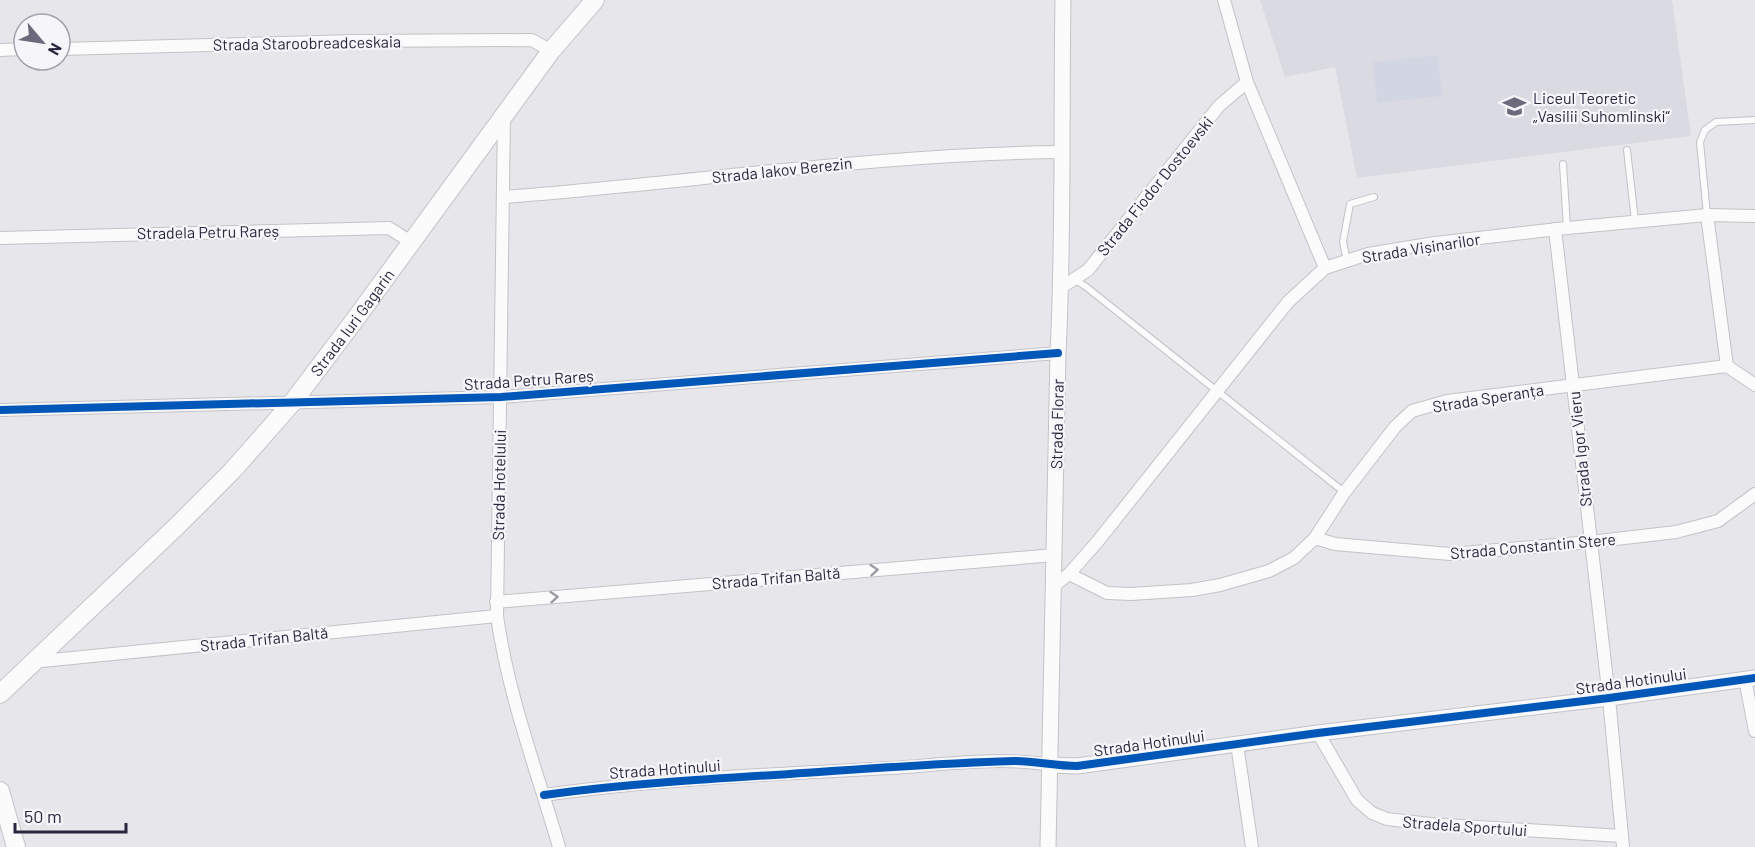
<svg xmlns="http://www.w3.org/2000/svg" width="1755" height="847" font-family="Barlow,sans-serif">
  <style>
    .built { fill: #dadae3 }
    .green { fill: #d2d6e3 }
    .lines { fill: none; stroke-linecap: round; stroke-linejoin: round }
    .service-casing { stroke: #c3c3c7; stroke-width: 8 }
    .minor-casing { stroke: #c3c3c7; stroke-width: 14 }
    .tertiary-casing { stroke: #c3c3c7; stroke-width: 17 }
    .secondary-casing { stroke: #c3c3c8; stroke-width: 20 }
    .service { stroke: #fbfbfc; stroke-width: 6 }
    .minor { stroke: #fbfbfc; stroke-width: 12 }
    .tertiary { stroke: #fbfbfc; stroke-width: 15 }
    .secondary { stroke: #fbfbfc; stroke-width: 18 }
    .cycleway-casing { stroke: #f6f6fa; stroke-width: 11 }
    .cycleway { stroke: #0057b8; stroke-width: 8 }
    .oneway { stroke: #9d9ba6 }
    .labels { text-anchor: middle; stroke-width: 4.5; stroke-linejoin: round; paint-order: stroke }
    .street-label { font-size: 16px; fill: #2a263e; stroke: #f6f6fa }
    .poi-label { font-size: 16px; fill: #2a263e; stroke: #f6f6fa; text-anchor: start }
  </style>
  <rect width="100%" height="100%" fill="#e7e7eb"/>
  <!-- built -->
  <polygon class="built" points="1260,0 1672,0 1691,136 1357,178 1335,67 1285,77"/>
  <!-- green -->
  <polygon class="green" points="1438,55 1442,96 1377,103 1373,62"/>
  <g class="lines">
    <defs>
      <g id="service">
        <polyline points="1627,150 1635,221"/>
        <polyline points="1563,164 1567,228"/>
        <polyline points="1707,215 1700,142 1705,130 1716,122 1755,120"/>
        <polyline points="1347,261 1343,242 1350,204 1374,197"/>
        <polyline points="1075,280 1085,286 1344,492"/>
      </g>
      <g id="minor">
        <polyline points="1224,0 1247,82 1325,268"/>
        <polyline points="60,49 355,41 532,40 551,51"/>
        <polyline points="0,50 24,49"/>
        <path d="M504 115 497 616C508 695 537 771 559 847"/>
        <path d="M503 197C689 183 874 154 1061 152"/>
        <polyline points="1707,215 1727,366"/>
        <polyline points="1555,229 1609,698 1623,847"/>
        <polyline points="0,238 389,228 411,242"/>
        <polyline points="1062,287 1088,270 1219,106 1247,82"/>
        <polyline points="0,410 501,397 1058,353"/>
        <polyline points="1315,538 1344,493 1395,427 1412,411 1447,401 1727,366 1755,385"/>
        <polyline points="1069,574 1107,593 1131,594 1192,590 1220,585 1269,571 1294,558 1315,538 1335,544 1450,554 1590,542 1676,532 1718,521 1755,494"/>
        <polyline points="1055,585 1069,574 1098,541 1288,302 1325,268 1368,254 1435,243 1567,228 1707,215 1755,216"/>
        <polyline points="496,602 1055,555"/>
        <polyline points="32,662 497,616"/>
        <polyline points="1745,679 1755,731"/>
        <polyline points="1318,733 1357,800 1372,813 1387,819 1430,824 1622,836"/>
        <polyline points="1237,744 1252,847"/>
        <path d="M544 795C659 779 775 774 891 768 939 765 1003 756 1050 765"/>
      </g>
      <g id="tertiary">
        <polyline points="1050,765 1077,766 1318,733 1609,698 1755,678"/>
        <path d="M1048 847 1058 353C1064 236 1061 117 1063 0"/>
      </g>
      <g id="secondary">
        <path id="s1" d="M0 694 178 525 232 471 292 403 354 321 551 51 595 0"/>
        <polyline points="0,791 16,847"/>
      </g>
    </defs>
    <!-- service casing -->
    <use href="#service" class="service-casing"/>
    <!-- minor casing -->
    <use href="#minor" class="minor-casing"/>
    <!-- tertiary casing -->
    <use href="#tertiary" class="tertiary-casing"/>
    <!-- secondary casing -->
    <use href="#secondary" class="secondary-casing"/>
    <!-- service -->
    <use href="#service" class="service"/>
    <!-- minor -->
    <use href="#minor" class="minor"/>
    <!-- tertiary -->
    <use href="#tertiary" class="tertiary"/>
    <!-- secondary -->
    <use href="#secondary" class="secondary"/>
    <defs>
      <g id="cycleway">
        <polyline points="0,410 501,397 1058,353"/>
        <path d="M544 795C625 784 708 779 790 774 864 769 939 763 1014 761 1035 761 1056 766 1077 766L1318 733 1609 698 1755 678"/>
      </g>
    </defs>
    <!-- cycleway casing -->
    <use href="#cycleway" class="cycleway-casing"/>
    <!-- cycleway -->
    <use href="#cycleway" class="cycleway"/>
  </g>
  <!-- one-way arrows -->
  <defs><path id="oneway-chevron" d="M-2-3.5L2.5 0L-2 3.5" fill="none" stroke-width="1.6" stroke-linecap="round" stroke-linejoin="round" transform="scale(1.5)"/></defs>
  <g class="oneway">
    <use href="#oneway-chevron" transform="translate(874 570) rotate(-5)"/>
    <use href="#oneway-chevron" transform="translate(554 597) rotate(-5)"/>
  </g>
  <!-- icons -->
  <defs>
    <symbol id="school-bare" viewBox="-9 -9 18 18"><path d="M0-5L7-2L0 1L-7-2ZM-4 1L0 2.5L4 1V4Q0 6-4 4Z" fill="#6c6a7b" stroke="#f6f6fa" stroke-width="2.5" paint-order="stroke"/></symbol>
  </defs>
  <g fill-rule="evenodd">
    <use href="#school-bare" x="1498" y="90" width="33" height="33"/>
  </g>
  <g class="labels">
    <!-- street labels -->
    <g class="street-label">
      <text transform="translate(307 43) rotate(-1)" y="6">Strada Staroobreadceskaia</text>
      <text transform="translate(782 170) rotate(-6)" y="6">Strada Iakov Berezin</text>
      <text transform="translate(1155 186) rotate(-51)" y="6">Strada Fiodor Dostoevski</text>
      <text transform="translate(208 232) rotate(-1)" y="6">Stradela Petru Rareș</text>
      <text transform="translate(1421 248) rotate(-9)" y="6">Strada Vișinarilor</text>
      <text dy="6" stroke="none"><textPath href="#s1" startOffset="513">Strada Iuri Gagarin</textPath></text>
      <text transform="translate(529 380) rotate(-4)" y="6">Strada Petru Rareș</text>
      <text transform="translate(1488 398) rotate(-9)" y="6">Strada Speranța</text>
      <text transform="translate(1057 424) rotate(-89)" y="6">Strada Florar</text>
      <text transform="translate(1580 449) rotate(-96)" y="6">Strada Igor Vieru</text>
      <text transform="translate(499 485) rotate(-89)" y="6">Strada Hotelului</text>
      <text transform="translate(1533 546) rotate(-5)" y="6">Strada Constantin Stere</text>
      <text transform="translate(776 578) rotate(-5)" y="6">Strada Trifan Baltă</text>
      <text transform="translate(264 639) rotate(-6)" y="6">Strada Trifan Baltă</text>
      <text transform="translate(1631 681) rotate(-8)" y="6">Strada Hotinului</text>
      <text transform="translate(1149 743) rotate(-8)" y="6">Strada Hotinului</text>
      <text transform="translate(665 769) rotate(-4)" y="6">Strada Hotinului</text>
      <text transform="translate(1465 826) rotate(4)" y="6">Stradela Sportului</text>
    </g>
    <!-- poi labels -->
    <g class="poi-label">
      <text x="1533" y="104">Liceul Teoretic<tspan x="1533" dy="18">„Vasilii Suhomlinski“</tspan></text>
    </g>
  </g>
  <!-- north arrow -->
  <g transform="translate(42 42) rotate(119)"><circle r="28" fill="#f6f6fa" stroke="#a4a3af" stroke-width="1.5"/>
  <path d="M0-4.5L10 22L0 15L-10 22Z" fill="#6c6a7b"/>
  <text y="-9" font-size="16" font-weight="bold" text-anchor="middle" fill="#2a263e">N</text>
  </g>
  <!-- scale -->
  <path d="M15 823v9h111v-9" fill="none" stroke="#2a263e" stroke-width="3"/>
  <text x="24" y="823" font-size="18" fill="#2a263e" stroke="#f6f6fa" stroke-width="4.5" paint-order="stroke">50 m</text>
</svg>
